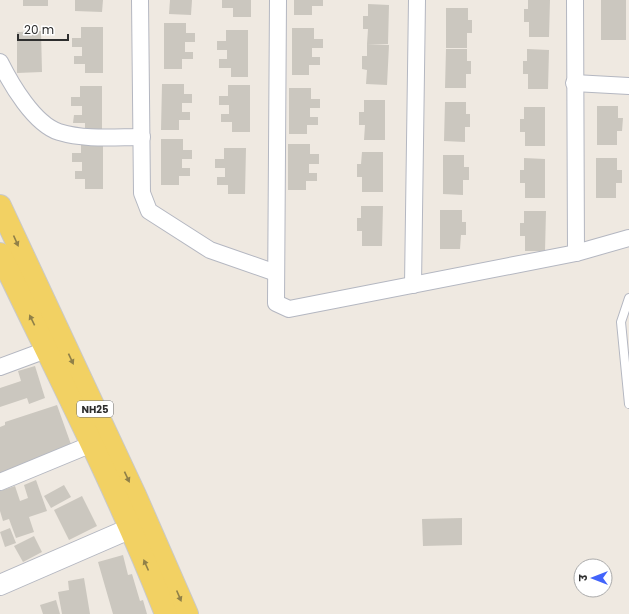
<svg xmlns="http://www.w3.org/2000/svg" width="629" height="614" font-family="Poppins,'Noto Sans Devanagari',sans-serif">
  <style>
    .building { fill: #cbc7bf }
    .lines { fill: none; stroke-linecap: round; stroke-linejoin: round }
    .service-casing { stroke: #b4b7c1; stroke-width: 10 }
    .minor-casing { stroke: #b4b7c1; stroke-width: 18 }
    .tertiary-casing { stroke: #b4b7c1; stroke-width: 22 }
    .primary-casing { stroke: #c9c9c9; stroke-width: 24 }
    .service { stroke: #fff; stroke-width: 8 }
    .minor { stroke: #fff; stroke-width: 16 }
    .tertiary { stroke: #fff; stroke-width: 20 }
    .primary { stroke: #f2d163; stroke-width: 22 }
    .oneway { fill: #908048 }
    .labels { text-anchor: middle; stroke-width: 3; stroke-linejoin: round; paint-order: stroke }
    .shield { fill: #fff; stroke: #6d6d6d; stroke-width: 1 }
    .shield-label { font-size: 10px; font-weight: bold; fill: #2e2e2e }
  </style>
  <rect width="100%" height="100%" fill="#efe9e1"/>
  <!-- building -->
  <g class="building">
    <rect x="23" y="0" width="25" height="6"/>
    <polygon points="75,0 103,0 102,12 75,11"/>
    <polygon points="170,0 192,0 191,15 169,14"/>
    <polygon points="222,0 251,0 251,17 233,17 233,8 222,8"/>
    <polygon points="294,0 323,0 323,6 312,6 312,15 294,15"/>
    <polygon points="528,0 550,0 549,37 529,37 529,22 524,22 524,9 528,9"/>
    <rect x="601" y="0" width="25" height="40"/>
    <polygon points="368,4 389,5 388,44 367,44 368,29 363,29 363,16 368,16"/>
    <polygon points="446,8 468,8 468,20 472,20 472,33 467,33 467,48 446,48"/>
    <polygon points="164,23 186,23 186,33 195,33 195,42 185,42 185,52 193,52 193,59 182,59 182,69 164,69"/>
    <polygon points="81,27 103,27 103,73 85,73 85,64 74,64 74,56 82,56 82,47 72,47 72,38 81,38"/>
    <polygon points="292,28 314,28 314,39 323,39 323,48 312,48 312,57 320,57 320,65 309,65 309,75 292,75"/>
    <polygon points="226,30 248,30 248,77 231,77 231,68 219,68 219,59 227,59 227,50 217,50 217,41 226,41"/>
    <polygon points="41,31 42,72 17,73 17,32"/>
    <polygon points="367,44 389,45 387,85 366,84 367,70 362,69 362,56 367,56"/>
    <polygon points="446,49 467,49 467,61 471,61 471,74 466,74 466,88 445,88"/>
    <polygon points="527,49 549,50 548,89 528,89 528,74 523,74 523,61 527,61"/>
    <polygon points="162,84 184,84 184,94 192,94 192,103 182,103 182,112 190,112 190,120 179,120 179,130 161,130"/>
    <polygon points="228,85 250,85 250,132 232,132 232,122 221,122 221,114 229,114 229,105 219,105 219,96 228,96"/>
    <polygon points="80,86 102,86 102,133 85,133 85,123 73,123 74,115 82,115 82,106 71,106 71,97 80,97"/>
    <polygon points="289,88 311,88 311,99 320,99 320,108 310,108 310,117 318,117 318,125 307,125 307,134 289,134"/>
    <polygon points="364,100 385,100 385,140 364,140 365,125 359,125 359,112 364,112"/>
    <polygon points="445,102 466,102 466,114 470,114 470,127 465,127 465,142 444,141"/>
    <polygon points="597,106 618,106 618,118 623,118 622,131 617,131 617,145 597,145"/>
    <polygon points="524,107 545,107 545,146 525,146 525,132 520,132 520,119 524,119"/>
    <polygon points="161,139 183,139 183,150 192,150 192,159 182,159 182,168 190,168 190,176 179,176 179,185 161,185"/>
    <polygon points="81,142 103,142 103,189 85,189 85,179 75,179 75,171 82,171 82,162 72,162 72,153 81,153"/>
    <polygon points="288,144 310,144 310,154 319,154 319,164 309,164 309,173 317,173 317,181 306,181 306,190 288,190"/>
    <polygon points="224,148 246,148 245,194 228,194 228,185 217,185 217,177 225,177 225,168 215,168 215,159 224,159"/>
    <polygon points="362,152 383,152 383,192 362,192 362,177 357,177 357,164 361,164"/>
    <polygon points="443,155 464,155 464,167 469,167 469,180 463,180 463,195 443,194"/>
    <polygon points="524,158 545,159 545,198 525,198 525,183 520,183 520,170 524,170"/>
    <polygon points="596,158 617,158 617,170 622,170 622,183 616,183 616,198 596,198"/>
    <polygon points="361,206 383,206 382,246 362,246 362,231 357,231 357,218 361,218"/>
    <polygon points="440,210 462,210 462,222 466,222 466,235 461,235 460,249 440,249"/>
    <polygon points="524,211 546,211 545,251 525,251 525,236 520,236 520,223 524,223"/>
    <polygon points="35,366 45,398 29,404 27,398 0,407 0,388 21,381 18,371"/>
    <polygon points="57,405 73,450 0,475 0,427 5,425 5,422"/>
    <polygon points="36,480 47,511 29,517 34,532 16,538 9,519 3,521 0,511 0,491 15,486 20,501 28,498 24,485"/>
    <polygon points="64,485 71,497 51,508 44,496"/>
    <polygon points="82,496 97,526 69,540 54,510"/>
    <polygon points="462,518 462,545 423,546 422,519"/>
    <polygon points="10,528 16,543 5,547 0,532"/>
    <polygon points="34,536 42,552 23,562 14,546"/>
    <polygon points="123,555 128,575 132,574 140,601 143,600 147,614 113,614 98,562"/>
    <polygon points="84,578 90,614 62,614 58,592 69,590 68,581"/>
    <polygon points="56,600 60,614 43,614 40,605"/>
  </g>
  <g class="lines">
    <defs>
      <polyline id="service" points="629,298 621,322 629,404"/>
      <g id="minor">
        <polyline points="140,0 142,193 149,211 210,250 276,273"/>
        <polyline points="278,0 276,303 289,309 576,253 629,238"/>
        <polyline points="575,0 576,253"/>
        <path d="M0 62C11 84 34 124 59 132 85 140 115 137 142 137"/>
        <polyline points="574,83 629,86"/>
        <polyline points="413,285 417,0"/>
        <polyline points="0,367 46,350"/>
        <polyline points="0,482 92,444"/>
      </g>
      <polyline id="tertiary" points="0,585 129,529"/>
      <g id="primary">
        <polyline points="0,206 135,495 187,614"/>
        <path d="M0 254C57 373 118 491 166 614"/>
      </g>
    </defs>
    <!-- service casing -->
    <use href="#service" class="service-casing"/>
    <!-- minor casing -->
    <use href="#minor" class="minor-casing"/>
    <!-- tertiary casing -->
    <use href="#tertiary" class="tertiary-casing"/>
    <!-- primary casing -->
    <use href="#primary" class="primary-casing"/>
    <!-- service -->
    <use href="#service" class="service"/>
    <!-- minor -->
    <use href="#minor" class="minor"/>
    <!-- tertiary -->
    <use href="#tertiary" class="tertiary"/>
    <!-- primary -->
    <use href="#primary" class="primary"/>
  </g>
  <!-- one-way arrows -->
  <defs><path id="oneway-solid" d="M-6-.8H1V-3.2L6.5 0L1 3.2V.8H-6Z"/></defs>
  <g class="oneway">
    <use href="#oneway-solid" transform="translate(16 241) rotate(66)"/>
    <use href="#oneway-solid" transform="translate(32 320) rotate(-116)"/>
    <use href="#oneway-solid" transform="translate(71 359) rotate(65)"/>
    <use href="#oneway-solid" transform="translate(127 477) rotate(65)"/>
    <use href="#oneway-solid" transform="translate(146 565) rotate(-114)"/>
    <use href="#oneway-solid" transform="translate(179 596) rotate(67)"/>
  </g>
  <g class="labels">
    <!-- shield labels -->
    <rect class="shield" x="77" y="401" width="36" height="16" rx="3"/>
    <g class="shield-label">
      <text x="95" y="413">NH25</text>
    </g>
  </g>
  <!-- north arrow -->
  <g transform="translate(593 578) rotate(270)"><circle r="19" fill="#ffffff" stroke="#ababab"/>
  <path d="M0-3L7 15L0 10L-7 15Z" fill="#4264fb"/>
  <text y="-6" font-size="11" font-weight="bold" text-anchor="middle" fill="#2e2e2e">उ</text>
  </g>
  <!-- scale -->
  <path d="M18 34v6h50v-6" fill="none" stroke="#2e2e2e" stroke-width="2"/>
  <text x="24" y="34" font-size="12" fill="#2e2e2e" stroke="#ffffff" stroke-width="3" paint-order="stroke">20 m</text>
</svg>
